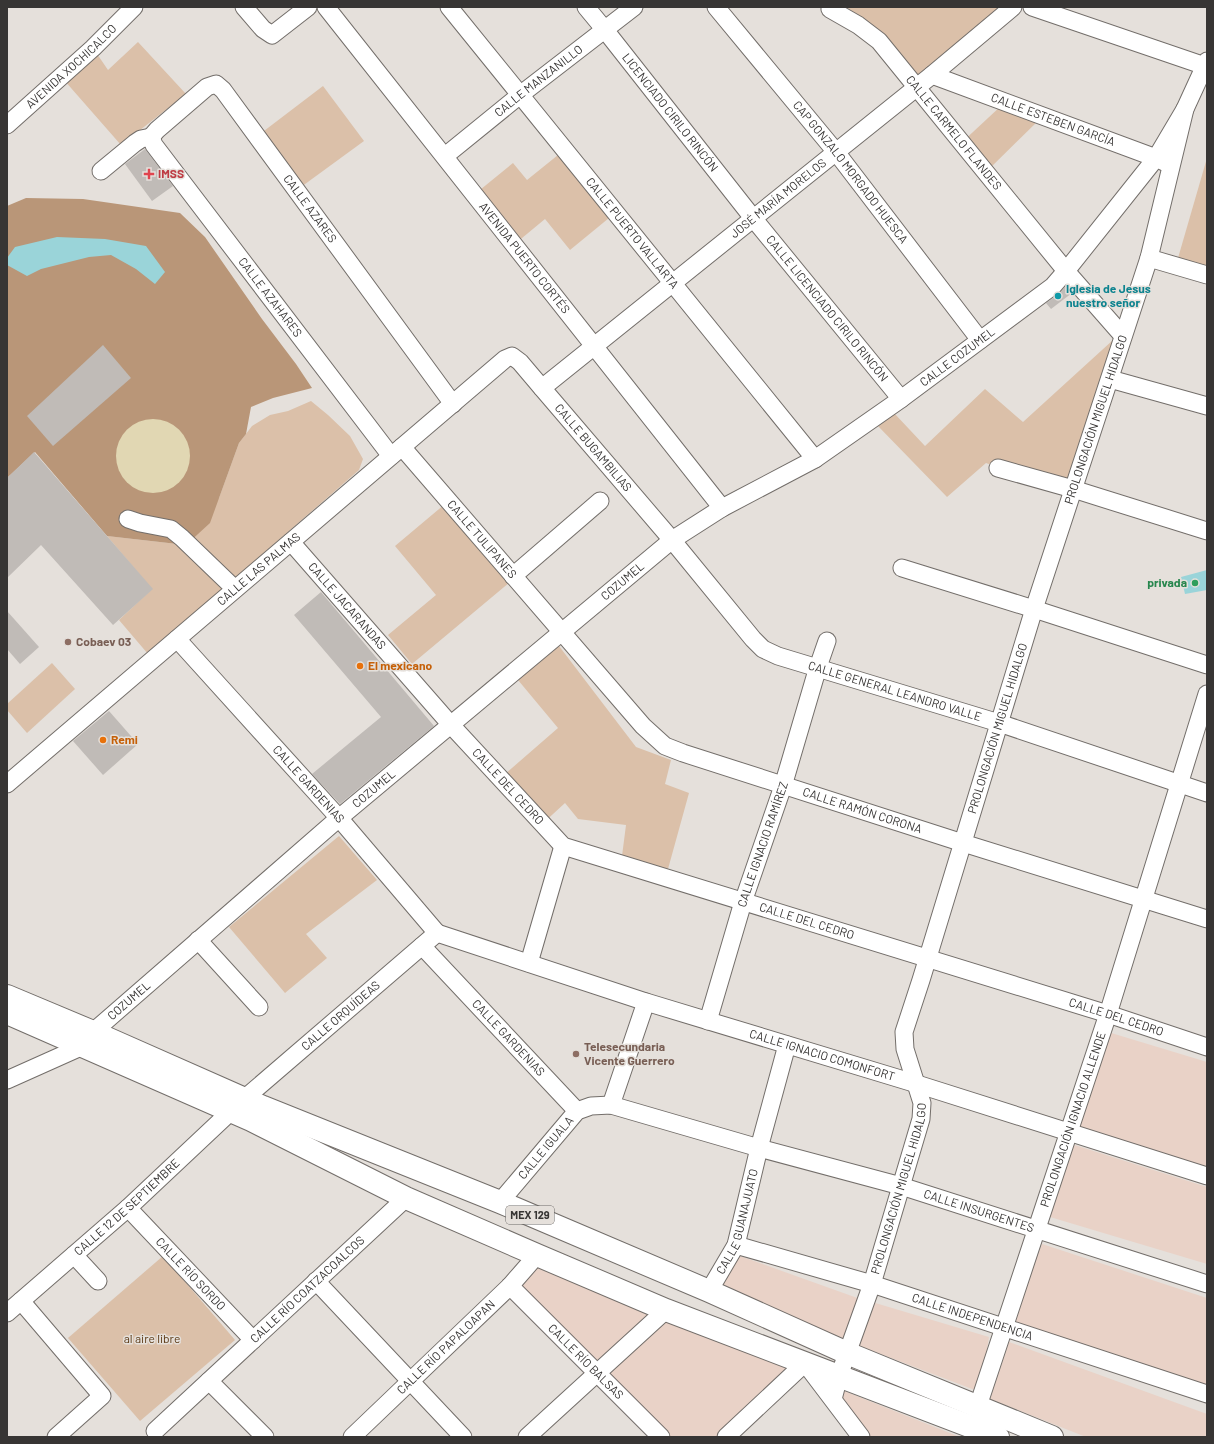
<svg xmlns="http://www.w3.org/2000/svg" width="1214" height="1444" font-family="Barlow,sans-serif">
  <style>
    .commercial { fill: #e9d2c7 }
    .green { fill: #dbc0a9 }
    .forest { fill: #b99678 }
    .sand { fill: #e1d7b3 }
    .water { fill: #9ad4d9 }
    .building { fill: #c0bbb7 }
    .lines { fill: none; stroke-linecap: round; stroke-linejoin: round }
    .minor-casing { stroke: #736e6a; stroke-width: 19 }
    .major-casing { stroke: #736e6a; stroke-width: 24 }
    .minor { stroke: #fff; stroke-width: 17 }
    .major { stroke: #fff; stroke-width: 22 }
    .health-dot { fill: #e0444e; stroke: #e5e0db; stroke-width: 1.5 }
    .culture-dot { fill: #0f9aa8; stroke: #e5e0db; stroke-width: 1.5 }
    .leisure-dot { fill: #2e9e5b; stroke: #e5e0db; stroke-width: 1.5 }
    .education-dot { fill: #8d6e63; stroke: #e5e0db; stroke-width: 1.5 }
    .food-dot { fill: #e8710a; stroke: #e5e0db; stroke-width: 1.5 }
    .labels { text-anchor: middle; stroke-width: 3; stroke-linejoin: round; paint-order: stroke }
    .shield { fill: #e5e0db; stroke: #6b6866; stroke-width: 1 }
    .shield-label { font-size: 11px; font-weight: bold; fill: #373534 }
    .street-label { font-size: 12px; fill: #373534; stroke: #e5e0db }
    .health-label { font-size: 12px; font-weight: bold; fill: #be3a42; stroke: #e5e0db; text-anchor: start }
    .culture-label { font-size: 12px; font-weight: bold; fill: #0d838f; stroke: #e5e0db; text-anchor: start }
    .leisure-label { font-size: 12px; font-weight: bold; fill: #27864d; stroke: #e5e0db; text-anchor: end }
    .education-label { font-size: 12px; font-weight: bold; fill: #785e54; stroke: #e5e0db; text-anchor: start }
    .food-label { font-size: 12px; font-weight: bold; fill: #c56008; stroke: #e5e0db; text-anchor: start }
    .park-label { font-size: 12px; fill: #5a3712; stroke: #e5e0db }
  </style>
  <rect width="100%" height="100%" fill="#e5e0db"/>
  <!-- commercial -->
  <g class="commercial">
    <polygon points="1108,1032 1207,1062 1207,1176 1069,1131"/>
    <polygon points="1062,1141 1207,1187 1207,1264 1040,1214"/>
    <polygon points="1042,1244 1207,1298 1207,1400 1005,1331"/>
    <polygon points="521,1252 659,1312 596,1370 516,1289"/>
    <polygon points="740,1256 863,1300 845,1339 718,1289"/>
    <polygon points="872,1302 989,1337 980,1392 857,1345"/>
    <polygon points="670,1317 788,1366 724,1437 662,1437 604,1379"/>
    <polygon points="1009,1342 1207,1414 1207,1437 1086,1437 990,1399"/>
    <polygon points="829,1385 960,1437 870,1437"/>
  </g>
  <!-- green -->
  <g class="green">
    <polygon points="846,7 1000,7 918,76 882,32"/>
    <polygon points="138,42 186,94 121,145 64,80 93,48 108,70"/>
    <polygon points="323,86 364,141 301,187 260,134"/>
    <polygon points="1002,105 1041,118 984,174 959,145"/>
    <polygon points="558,155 609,218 570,250 545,219 516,243 475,194 513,163 527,180"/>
    <polygon points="1207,158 1207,276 1176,265"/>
    <polygon points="1113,340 1067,492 986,463 947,497 877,425 894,413 925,446 985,389 1023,422"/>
    <polygon points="311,401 328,415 350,436 363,459 359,470 148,654 119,620 152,589 107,536 186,545 219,498 239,443 252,426 270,415 288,411"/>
    <polygon points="445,504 510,582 412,664 388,635 436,595 395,546"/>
    <polygon points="559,646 636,747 671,760 665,784 689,793 668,869 622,856 626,825 578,819 565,803 540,826 497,781 558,728 518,680"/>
    <polygon points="52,663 75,689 27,733 7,710 7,704"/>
    <polygon points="339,836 377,880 306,934 327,958 285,993 229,927"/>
    <polygon points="163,1256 235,1340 140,1421 68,1338"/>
  </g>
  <!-- forest -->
  <polygon class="forest" points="26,198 83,199 180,213 205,237 262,319 296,364 312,388 273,398 251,407 246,434 239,443 210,523 186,545 107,536 35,452 7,478 7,206"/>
  <!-- sand -->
  <circle class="sand" cx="153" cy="456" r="37"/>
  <!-- water -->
  <g class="water">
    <polygon points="57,237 105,239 146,246 165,272 155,284 136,269 111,255 89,257 41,269 27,276 7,265 7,258 15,247"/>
    <polygon points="1207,570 1207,590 1185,594 1181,577"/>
  </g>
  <!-- building -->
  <g class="building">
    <polygon points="145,149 173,186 152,201 125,164"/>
    <polygon points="1066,286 1072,293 1051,309 1046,303 1059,294"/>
    <polygon points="103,345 131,378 53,446 27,416"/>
    <polygon points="34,452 153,589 113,625 41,545 7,578 7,478"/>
    <polygon points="321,592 434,726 340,804 312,774 381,717 294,615"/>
    <polygon points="7,611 39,647 20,664 7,649"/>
    <polygon points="109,711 138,744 103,775 73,741"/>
  </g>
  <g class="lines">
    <defs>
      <g id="minor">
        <polyline points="244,7 263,29 272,35 308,7"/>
        <path id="s1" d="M326 7 722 508"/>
        <path id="s2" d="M449 7 815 459"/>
        <path id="s3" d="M586 7 605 30 753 218 901 399"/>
        <path id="s4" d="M716 7 836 152 980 340"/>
        <polyline points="1032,7 1205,66"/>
        <path id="s5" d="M830 9 858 25 879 41 1066 271 1123 336"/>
        <path id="s6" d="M932 75 1156 158 1164 162"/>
        <path id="s7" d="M7 125 93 48 134 7"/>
        <path id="s8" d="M151 137 157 130 207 87 216 84 223 90 453 404"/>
        <path id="s9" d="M151 137 154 145 391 456"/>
        <path id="s10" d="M445 156 520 95 634 7"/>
        <polyline points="101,171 135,143 141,139 151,137"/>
        <polyline points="1149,258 1207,275"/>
        <polyline points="1110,379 1207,406"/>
        <path id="s11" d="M542 388 932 75 1013 7"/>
        <path id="s12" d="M402 447 643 726 665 746 683 753 963 843 1207 919"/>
        <polyline points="998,468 1073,489 1207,531"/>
        <polyline points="128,519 140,523 171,529 182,538 235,589"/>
        <path id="s13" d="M291 542 451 725 563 846 1108 1014 1207 1047"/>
        <polyline points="902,568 1034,609 1207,665"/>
        <polyline points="513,576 600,501"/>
        <path id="s14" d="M177 639 339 818 437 933"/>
        <path id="s15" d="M7 784 505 359 512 356 520 362 542 388 672 540 753 639 763 649 778 656 999 723 1207 793"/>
        <path id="s16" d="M437 933 646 1002 917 1084 1207 1176"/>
        <polyline points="198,940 259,1007"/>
        <path id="s17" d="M422 946 577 1111"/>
        <polyline points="529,963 563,846"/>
        <path id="s18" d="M708 1021 743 902 783 786 818 667 827 641"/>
        <path id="s19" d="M7 1080 83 1046 93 1032 339 818 672 540 722 508 815 459 901 399 1053 286 1066 271 1156 158 1185 109"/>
        <polyline points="611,1105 646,1002"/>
        <path id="s20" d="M500 1202 577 1111 591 1106 611 1105 759 1148 901 1186 1207 1284"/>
        <path id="s21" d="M128 1208 253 1340"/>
        <path id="s22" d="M736 1245 872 1284 1207 1394"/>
        <polyline points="74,1255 98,1281"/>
        <polyline points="316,1281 463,1437"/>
        <path id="s23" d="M510 1286 661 1437"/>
        <path id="s24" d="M709 1291 736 1245 759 1148 787 1045"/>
        <polyline points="21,1301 102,1396 56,1437"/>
        <path id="s25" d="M7 1313 128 1208 244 1099 437 933"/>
        <polyline points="209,1381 265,1437"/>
        <path id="s26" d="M833 1399 839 1376 872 1284 921 1119 922 1103 905 1049 904 1032 921 980 1034 609 1149 258 1185 109 1207 61"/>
        <path id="s27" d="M978 1406 1108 1014 1207 694"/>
        <path id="s28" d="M155 1431 406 1198"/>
        <path id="s29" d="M352 1437 510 1286 537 1255"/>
        <polyline points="527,1437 666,1310"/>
        <polyline points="726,1437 805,1363 861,1437"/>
      </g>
      <g id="major">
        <polyline points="7,996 93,1032 263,1107 500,1202 709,1291 847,1353 1052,1437"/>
        <polyline points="7,1013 251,1120 406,1198 537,1255 666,1310 998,1437"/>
      </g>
    </defs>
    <!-- minor casing -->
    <use href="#minor" class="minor-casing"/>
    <!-- major casing -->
    <use href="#major" class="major-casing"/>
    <!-- minor -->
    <use href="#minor" class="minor"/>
    <!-- major -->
    <use href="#major" class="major"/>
  </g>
  <!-- markers -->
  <path class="health-dot" d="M147 168h4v4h4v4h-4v4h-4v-4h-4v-4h4z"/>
  <circle class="culture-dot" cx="1058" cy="296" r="4"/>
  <circle class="leisure-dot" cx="1195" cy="583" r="4"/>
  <g class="education-dot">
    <circle cx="68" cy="642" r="4"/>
    <circle cx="576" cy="1054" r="4"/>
  </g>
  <g class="food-dot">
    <circle cx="360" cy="666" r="4"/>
    <circle cx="103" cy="740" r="4"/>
  </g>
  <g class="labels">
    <!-- shield labels -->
    <rect class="shield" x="506" y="1206" width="48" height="18" rx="3"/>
    <g class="shield-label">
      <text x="530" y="1219">MEX 129</text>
    </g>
    <!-- street labels -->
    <g class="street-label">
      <text dy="4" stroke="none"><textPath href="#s7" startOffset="87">AVENIDA XOCHICALCO</textPath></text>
      <text dy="4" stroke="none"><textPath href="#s10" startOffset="120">CALLE MANZANILLO</textPath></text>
      <text dy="4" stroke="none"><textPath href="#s3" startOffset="135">LICENCIADO CIRILO RINCÓN</textPath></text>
      <text dy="4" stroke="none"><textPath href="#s6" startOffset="129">CALLE ESTEBEN GARCÍA</textPath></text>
      <text dy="4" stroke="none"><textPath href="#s5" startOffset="177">CALLE CARMELO FLANDES</textPath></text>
      <text dy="4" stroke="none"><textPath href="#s4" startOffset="213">CAP GONZALO MORGADO HUESCA</textPath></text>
      <text dy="4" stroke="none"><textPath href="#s11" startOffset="303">JOSÉ MARÍA MORELOS</textPath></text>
      <text dy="4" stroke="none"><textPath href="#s8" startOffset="241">CALLE AZARES</textPath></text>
      <text dy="4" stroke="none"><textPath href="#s2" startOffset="291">CALLE PUERTO VALLARTA</textPath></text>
      <text dy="4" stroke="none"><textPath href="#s1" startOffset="320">AVENIDA PUERTO CORTÉS</textPath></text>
      <text dy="4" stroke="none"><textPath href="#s9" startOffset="200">CALLE AZAHARES</textPath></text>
      <text dy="4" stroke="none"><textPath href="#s3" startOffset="386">CALLE LICENCIADO CIRILO RINCÓN</textPath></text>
      <text dy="4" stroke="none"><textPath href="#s19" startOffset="1200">CALLE COZUMEL</textPath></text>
      <text dy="4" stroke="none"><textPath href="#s26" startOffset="1025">PROLONGACIÓN MIGUEL HIDALGO</textPath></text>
      <text dy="4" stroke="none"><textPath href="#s15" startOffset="785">CALLE BUGAMBILIAS</textPath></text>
      <text dy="4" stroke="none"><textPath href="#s12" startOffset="122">CALLE TULIPANES</textPath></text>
      <text dy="4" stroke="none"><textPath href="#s15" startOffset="331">CALLE LAS PALMAS</textPath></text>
      <text dy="4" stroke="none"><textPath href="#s19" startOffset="796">COZUMEL</textPath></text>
      <text dy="4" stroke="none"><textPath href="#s13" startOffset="85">CALLE JACARANDAS</textPath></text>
      <text dy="4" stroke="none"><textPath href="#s15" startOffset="1187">CALLE GENERAL LEANDRO VALLE</textPath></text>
      <text dy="4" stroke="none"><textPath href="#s26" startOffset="701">PROLONGACIÓN MIGUEL HIDALGO</textPath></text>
      <text dy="4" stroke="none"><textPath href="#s14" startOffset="196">CALLE GARDENIAS</textPath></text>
      <text dy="4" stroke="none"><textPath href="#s13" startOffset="327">CALLE DEL CEDRO</textPath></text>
      <text dy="4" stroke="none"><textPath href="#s19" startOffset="472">COZUMEL</textPath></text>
      <text dy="4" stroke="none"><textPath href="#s12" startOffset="606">CALLE RAMÓN CORONA</textPath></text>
      <text dy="4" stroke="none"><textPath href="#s18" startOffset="185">CALLE IGNACIO RAMÍREZ</textPath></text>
      <text dy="4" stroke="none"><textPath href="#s13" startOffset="663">CALLE DEL CEDRO</textPath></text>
      <text dy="4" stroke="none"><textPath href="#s19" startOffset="148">COZUMEL</textPath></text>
      <text dy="4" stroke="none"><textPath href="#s25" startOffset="447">CALLE ORQUÍDEAS</textPath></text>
      <text dy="4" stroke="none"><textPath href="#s13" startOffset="987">CALLE DEL CEDRO</textPath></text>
      <text dy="4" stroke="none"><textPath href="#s17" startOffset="126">CALLE GARDENIAS</textPath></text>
      <text dy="4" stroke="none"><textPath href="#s16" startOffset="404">CALLE IGNACIO COMONFORT</textPath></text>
      <text dy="4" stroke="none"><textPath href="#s27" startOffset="302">PROLONGACIÓN IGNACIO ALLENDE</textPath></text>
      <text dy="4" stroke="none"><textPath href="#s20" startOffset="71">CALLE IGUALA</textPath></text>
      <text dy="4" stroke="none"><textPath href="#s26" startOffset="221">PROLONGACIÓN MIGUEL HIDALGO</textPath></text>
      <text dy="4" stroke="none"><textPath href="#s25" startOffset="160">CALLE 12 DE SEPTIEMBRE</textPath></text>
      <text dy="4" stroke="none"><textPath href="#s20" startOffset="537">CALLE INSURGENTES</textPath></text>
      <text dy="4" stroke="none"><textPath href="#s24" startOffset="76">CALLE GUANAJUATO</textPath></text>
      <text dy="4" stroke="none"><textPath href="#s21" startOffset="91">CALLE RÍO SORDO</textPath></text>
      <text dy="4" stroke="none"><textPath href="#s28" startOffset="208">CALLE RÍO COATZACOALCOS</textPath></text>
      <text dy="4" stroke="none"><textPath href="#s22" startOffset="247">CALLE INDEPENDENCIA</textPath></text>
      <text dy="4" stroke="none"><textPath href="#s29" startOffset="130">CALLE RÍO PAPALOAPAN</textPath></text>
      <text dy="4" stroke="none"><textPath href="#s23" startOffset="107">CALLE RÍO BALSAS</textPath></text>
    </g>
    <!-- health labels -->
    <g class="health-label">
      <text x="158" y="178">IMSS</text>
    </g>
    <!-- culture labels -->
    <g class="culture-label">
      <text x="1066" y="293">Iglesia de Jesus<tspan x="1066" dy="14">nuestro señor</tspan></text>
    </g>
    <!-- leisure labels -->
    <g class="leisure-label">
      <text x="1187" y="587">privada</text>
    </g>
    <!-- education labels -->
    <g class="education-label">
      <text x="76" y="646">Cobaev 03</text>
      <text x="584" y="1051">Telesecundaria<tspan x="584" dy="14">Vicente Guerrero</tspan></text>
    </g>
    <!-- food labels -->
    <g class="food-label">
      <text x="368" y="670">El mexicano</text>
      <text x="111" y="744">Remi</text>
    </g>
    <!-- park labels -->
    <g class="park-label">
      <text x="152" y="1343">al aire libre</text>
    </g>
  </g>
  <!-- border -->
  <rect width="1214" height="1444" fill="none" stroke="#373534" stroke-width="16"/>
</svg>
